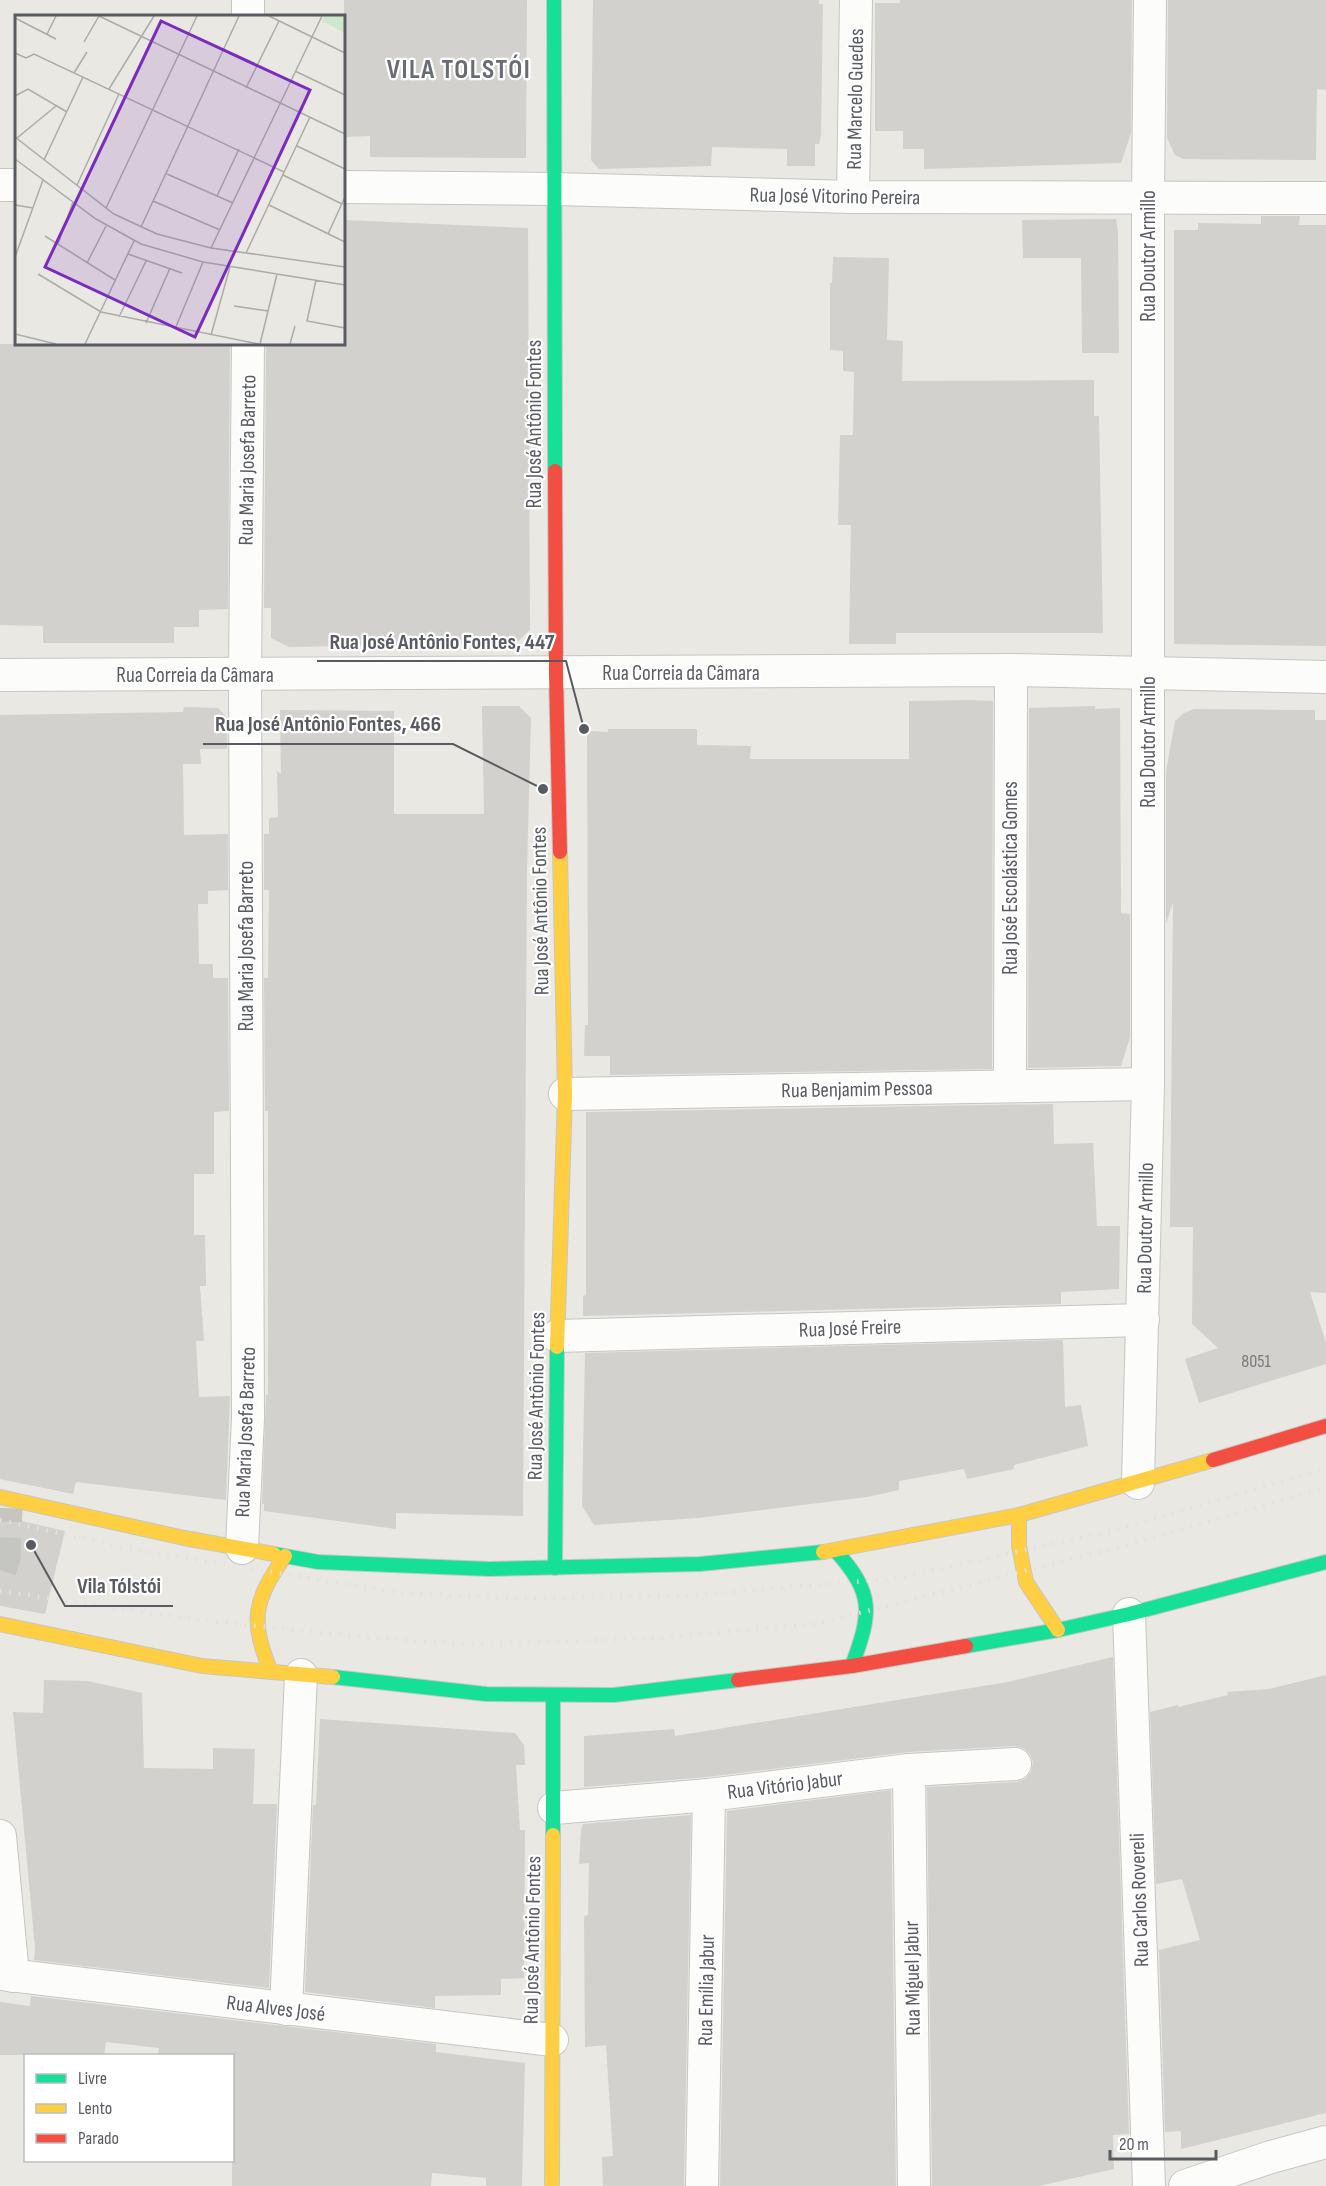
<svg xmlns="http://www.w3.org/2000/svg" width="1326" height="2186" font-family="'Sofia Sans Condensed',sans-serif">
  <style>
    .building { fill: #d2d1cd }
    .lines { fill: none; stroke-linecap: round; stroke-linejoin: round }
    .primary-tunnel { stroke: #c5c5c2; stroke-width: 33; stroke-dasharray: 33 16; stroke-linecap: butt }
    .street-casing { stroke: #c5c6c4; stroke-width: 34 }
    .fast-casing { stroke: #c6c7c6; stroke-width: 16 }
    .slow-casing { stroke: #c6c7c6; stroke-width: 16 }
    .jam-casing { stroke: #c6c7c6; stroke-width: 16 }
    .street { stroke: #fcfcfb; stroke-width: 32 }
    .fast { stroke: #16e098; stroke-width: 14 }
    .slow { stroke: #ffcf43; stroke-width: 14 }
    .jam { stroke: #f24e42; stroke-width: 14 }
    .rail { stroke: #e2e2e1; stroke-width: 4.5; stroke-dasharray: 1.5 8; stroke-linecap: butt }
    .labels { text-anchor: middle; stroke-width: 4.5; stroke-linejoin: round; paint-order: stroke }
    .number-label { font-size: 18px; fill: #77797c }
    .street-label { font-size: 21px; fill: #585b61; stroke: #fff }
    .district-label { font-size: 27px; font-weight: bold; letter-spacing: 1.5px; fill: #696d73; stroke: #fff }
    .inset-road { fill: none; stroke: #abacaa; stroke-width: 1.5 }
    .view { fill: #7b2cbf; fill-opacity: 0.15; stroke: #7b2cbf; stroke-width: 3 }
    .inset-edge { fill: none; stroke: #585b61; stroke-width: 3 }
    .leader { fill: none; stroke: #585b61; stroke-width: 2 }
    .callout-dot { fill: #585b61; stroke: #fff; stroke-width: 2 }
    .callout-label { font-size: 22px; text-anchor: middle; font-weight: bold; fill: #585b61; stroke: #fff; stroke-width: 4.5; stroke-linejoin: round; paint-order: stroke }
  </style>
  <rect width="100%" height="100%" fill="#e9e8e2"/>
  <!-- building -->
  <g class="building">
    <polygon points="344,0 527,0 526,158 370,157 370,136 344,137"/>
    <polygon points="593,0 819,0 819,4 823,4 821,136 819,144 815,144 815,166 787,166 787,149 712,147 711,166 599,169 591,160"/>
    <polygon points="900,0 1132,0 1131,133 1121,163 924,169 924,149 903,149 903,131 875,131 875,3 900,3"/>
    <polygon points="1168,0 1326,0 1326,90 1317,89 1316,160 1183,159 1175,155 1167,138"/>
    <polygon points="1261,216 1300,216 1299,225 1326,225 1326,646 1174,644 1174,230 1198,230 1198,223 1261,224"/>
    <polygon points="1116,219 1118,232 1119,353 1082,353 1081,258 1023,258 1022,220"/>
    <polygon points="344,220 528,228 530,630 516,643 289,647 271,638 271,608 264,608 266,344 344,344"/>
    <polygon points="833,257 889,258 887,340 903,341 902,381 1094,380 1094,416 1099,416 1103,633 896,633 896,644 849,644 851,525 838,525 840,435 853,435 854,372 843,371 843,351 830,350 830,283 832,283"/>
    <polygon points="0,344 230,344 228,609 199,610 199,627 174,627 174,643 43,643 43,626 0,625"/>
    <polygon points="969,700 993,701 992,1069 610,1075 610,1056 584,1056 585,1025 588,1025 587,731 608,732 608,729 697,729 697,745 751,746 750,759 909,759 909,701"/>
    <polygon points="482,706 519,706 531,718 527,870 523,1516 396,1513 396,1529 264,1511 264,1504 262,1504 266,1395 268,1395 268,1111 265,1111 264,978 268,978 269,890 264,890 264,834 269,834 269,818 278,817 277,771 281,774 280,710 394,711 394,814 484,814"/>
    <polygon points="1095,706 1095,709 1120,708 1121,913 1130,914 1130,1037 1121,1066 1028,1068 1029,708"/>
    <polygon points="184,707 218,708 227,718 227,749 200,749 201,764 183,764 184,835 228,834 228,890 208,891 208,904 198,904 199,964 213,964 213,978 228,978 229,1111 214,1112 214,1174 194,1174 194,1235 205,1235 206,1286 200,1286 204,1341 196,1341 199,1397 230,1396 226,1500 76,1482 73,1494 0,1479 0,715 183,712"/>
    <polygon points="1194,709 1315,710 1315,720 1326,720 1326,1293 1310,1292 1326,1343 1326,1364 1199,1403 1185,1359 1218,1348 1192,1324 1193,1227 1170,1227 1173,902 1166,924 1166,772 1175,721 1184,713"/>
    <polygon points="1053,1104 1054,1144 1093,1143 1097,1226 1120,1226 1119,1289 1061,1292 1061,1304 583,1316 583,1296 586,1295 586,1112"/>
    <polygon points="1063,1340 1065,1407 1081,1405 1088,1446 1014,1465 1014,1469 967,1479 964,1469 899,1481 899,1490 867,1497 698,1518 594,1525 582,1506 585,1353"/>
    <polygon points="0,1516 65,1531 45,1614 0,1606"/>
    <polygon points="1113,1657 1129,2134 1113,2135 1114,2169 1039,2186 932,2186 927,1787 1017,1782 1025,1779 1031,1772 1033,1762 1030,1754 1023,1748 1014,1746 908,1752 707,1777 584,1787 584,1736 674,1729 675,1736 1008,1682"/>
    <polygon points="1326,1675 1326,2113 1181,2149 1181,2131 1165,2132 1159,1950 1200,1940 1182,1879 1156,1884 1150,1712 1178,1705 1178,1707 1228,1695 1227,1692 1269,1689"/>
    <polygon points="44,1680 88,1681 142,1693 144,1768 213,1769 213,1748 255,1749 253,1804 277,1804 269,1988 34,1960 35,1948 13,1712 43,1713"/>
    <polygon points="320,1719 515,1733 524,1745 525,1765 516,1765 520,1830 525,1830 524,1978 501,1979 501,1995 435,1996 435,2008 305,1992 313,1805 316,1805"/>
    <polygon points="891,1790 896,2186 720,2186 727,1811"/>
    <polygon points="691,1815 684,2186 603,2186 602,2157 613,2156 606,2045 585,2047 584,1916 588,1915 589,1863 579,1864 581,1830 583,1824"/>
    <polygon points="31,1996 436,2044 436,2052 525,2063 522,2186 486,2186 486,2178 432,2173 431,2186 232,2186 232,2055 158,2055 159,2048 106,2042 104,2055 0,2055 0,2002 30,2006"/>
  </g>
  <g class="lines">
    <!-- primary-tunnel -->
    <polyline class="primary-tunnel" points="0,1570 4,1558 6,1508"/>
    <defs>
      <g id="street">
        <polyline points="248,0 248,16"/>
        <polyline points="0,185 16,185"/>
        <polyline points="344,187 554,189 853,197 1326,198"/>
        <polyline points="853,197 856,0"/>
        <polyline points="0,675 1011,670 1326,677"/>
        <polyline points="1010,1086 1011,670"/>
        <polyline points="565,1094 1148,1084"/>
        <polyline points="557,1336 1143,1320"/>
        <polyline points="1138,1483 1148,1084 1148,197 1150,0"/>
        <polyline points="242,1548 248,1418 245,675 248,344"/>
        <polyline points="1129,1614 1149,2186"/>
        <polyline points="909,1770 914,2186"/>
        <polyline points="554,1808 709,1795 909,1770 1015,1764"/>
        <polyline points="0,1836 13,1976"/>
        <polyline points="0,1974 552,2040"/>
        <polyline points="286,2009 301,1675"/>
        <polyline points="702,2186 709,1795"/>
        <polyline points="1185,2186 1271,2157 1326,2142"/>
      </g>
      <g id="fast">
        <polyline points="554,0 555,471"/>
        <path d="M836 1551C875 1595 871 1613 852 1666"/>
        <polyline points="274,1554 318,1562 489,1569 700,1564 823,1552"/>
        <polyline points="555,1568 557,1347"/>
        <polyline points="966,1646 1058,1630 1129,1614 1326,1562"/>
        <polyline points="333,1677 486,1694 614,1695 738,1680"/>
        <polyline points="553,1835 553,1695"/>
      </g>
      <g id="slow">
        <polyline points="557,1347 565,1094 560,852"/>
        <polyline points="0,1497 184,1538 274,1554"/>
        <polyline points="1019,1515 1019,1546 1026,1582 1058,1630"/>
        <polyline points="823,1552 1019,1515 1213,1460"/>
        <polyline points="0,1624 202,1666 333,1677"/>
        <path d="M271 1672C250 1620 253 1602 285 1556"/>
        <polyline points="552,2186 553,1835"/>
      </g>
      <g id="jam">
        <polyline points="555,471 556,674 560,852"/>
        <polyline points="1213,1460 1326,1426"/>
        <polyline points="738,1680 852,1666 966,1646"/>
      </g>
    </defs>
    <!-- street casing -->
    <use href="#street" class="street-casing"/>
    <!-- fast casing -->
    <use href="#fast" class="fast-casing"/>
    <!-- slow casing -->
    <use href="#slow" class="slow-casing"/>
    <!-- jam casing -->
    <use href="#jam" class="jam-casing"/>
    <!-- street -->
    <use href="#street" class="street"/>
    <!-- fast -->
    <use href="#fast" class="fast"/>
    <!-- slow -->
    <use href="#slow" class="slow"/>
    <!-- jam -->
    <use href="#jam" class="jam"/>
    <!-- rail -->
    <g class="rail">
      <polyline points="0,1520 125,1548 401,1593 502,1598 683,1596 900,1578 1110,1531 1326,1469"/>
      <polyline points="0,1591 192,1619 361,1637 464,1644 644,1639 816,1624 1116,1548 1326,1488"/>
    </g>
  </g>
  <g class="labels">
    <!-- number labels -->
    <g class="number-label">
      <text x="1256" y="1367">8051</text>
    </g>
    <!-- street labels -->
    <g class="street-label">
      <text transform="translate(855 99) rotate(-89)" y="7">Rua Marcelo Guedes</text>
      <text transform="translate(835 196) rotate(1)" y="7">Rua José Vitorino Pereira</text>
      <text transform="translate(1148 256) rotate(-90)" y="7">Rua Doutor Armillo</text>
      <text transform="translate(534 424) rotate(-90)" y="7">Rua José Antônio Fontes</text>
      <text transform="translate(247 460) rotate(-89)" y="7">Rua Maria Josefa Barreto</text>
      <text x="681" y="680">Rua Correia da Câmara</text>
      <text x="195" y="682">Rua Correia da Câmara</text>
      <text transform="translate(1148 742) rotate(-90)" y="7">Rua Doutor Armillo</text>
      <text transform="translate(1010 878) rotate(-90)" y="7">Rua José Escolástica Gomes</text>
      <text transform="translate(540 911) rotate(-91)" y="7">Rua José Antônio Fontes</text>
      <text transform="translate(246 946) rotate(-90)" y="7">Rua Maria Josefa Barreto</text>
      <text transform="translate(857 1089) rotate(-1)" y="7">Rua Benjamim Pessoa</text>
      <text transform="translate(1145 1228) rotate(-89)" y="7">Rua Doutor Armillo</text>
      <text transform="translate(850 1328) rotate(-2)" y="7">Rua José Freire</text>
      <text transform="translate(536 1396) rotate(-89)" y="7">Rua José Antônio Fontes</text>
      <text transform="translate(245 1432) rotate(-88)" y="7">Rua Maria Josefa Barreto</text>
      <text transform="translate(785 1785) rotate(-7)" y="7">Rua Vitório Jabur</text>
      <text transform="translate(1139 1900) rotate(-92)" y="7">Rua Carlos Rovereli</text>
      <text transform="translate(532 1940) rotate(-89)" y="7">Rua José Antônio Fontes</text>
      <text transform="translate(912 1978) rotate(-91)" y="7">Rua Miguel Jabur</text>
      <text transform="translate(706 1990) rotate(-89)" y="7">Rua Emília Jabur</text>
      <text transform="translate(276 2008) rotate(7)" y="7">Rua Alves José</text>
    </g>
    <!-- district labels -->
    <g class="district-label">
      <text x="459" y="78">VILA TOLSTÓI</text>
    </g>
  </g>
  <!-- overview -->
  <g transform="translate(15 15)">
    <rect width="330" height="330" fill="#e9e8e2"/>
    <path d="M309 1H330V18L307 6Z" fill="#cfe7cd"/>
    <path class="inset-road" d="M84 1 330 119M254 1 330 38M0 3 41 24M32 19 41 1M69 27 84 1M0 38 11 43 19 39 269 157M280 56 330 80M59 58 72 37M231 73 264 6M94 74 139 1M0 81 13 74 52 97M0 122 99 199 142 219 196 233 330 252M2 123 41 91M282 131 330 154M0 144 81 204 126 229 188 247 330 270M29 145 68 62M152 159 218 188M268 160 327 189M62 170 104 79M202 181 224 134M138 186 205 215M0 190 18 193M254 190 330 227M91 193 182 1M126 212 224 1M313 219 330 182M30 221 100 265M43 229 58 187M196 233 307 1M231 238 295 102M113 239 167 258M0 242 28 165M72 248 91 211M23 259 86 297 244 329M301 265 292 306 330 313M219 291 253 296M104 302 131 246M131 308 155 253M160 314 188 247M0 319 41 329M196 320 215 252M70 329 119 226M245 329 262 259M275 329 280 311"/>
    <path class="view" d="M146 6 295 75 180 322 30 252Z"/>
    <rect width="330" height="330" class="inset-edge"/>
  </g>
  <!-- callouts -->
  <path class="leader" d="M584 729L566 661H317M543 789L453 744H203M31 1545L65 1606H173"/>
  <g class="callout-dot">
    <circle cx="584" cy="729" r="6"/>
    <circle cx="543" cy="789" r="6"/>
    <circle cx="31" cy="1545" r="6"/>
  </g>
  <g class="callout-label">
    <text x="442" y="649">Rua José Antônio Fontes, 447</text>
    <text x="328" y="731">Rua José Antônio Fontes, 466</text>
    <text x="119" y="1593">Vila Tólstói</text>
  </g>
  <!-- legend -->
  <rect x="24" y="2054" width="210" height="108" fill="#ffffff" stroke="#bcbdc0" stroke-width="1.5"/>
  <rect x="36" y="2074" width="30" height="9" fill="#16e098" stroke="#bcbdc0" stroke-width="1.5"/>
  <text x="78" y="2084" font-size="18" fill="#585b61">Livre</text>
  <rect x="36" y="2104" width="30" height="9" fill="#ffcf43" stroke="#bcbdc0" stroke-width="1.5"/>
  <text x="78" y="2114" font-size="18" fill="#585b61">Lento</text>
  <rect x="36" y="2134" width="30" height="9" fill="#f24e42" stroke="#bcbdc0" stroke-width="1.5"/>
  <text x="78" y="2144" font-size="18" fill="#585b61">Parado</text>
  <!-- scale -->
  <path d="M1110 2150v9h106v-9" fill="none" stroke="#585b61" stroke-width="3"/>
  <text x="1119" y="2150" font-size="18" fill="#585b61" stroke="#ffffff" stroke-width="4.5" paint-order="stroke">20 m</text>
</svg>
